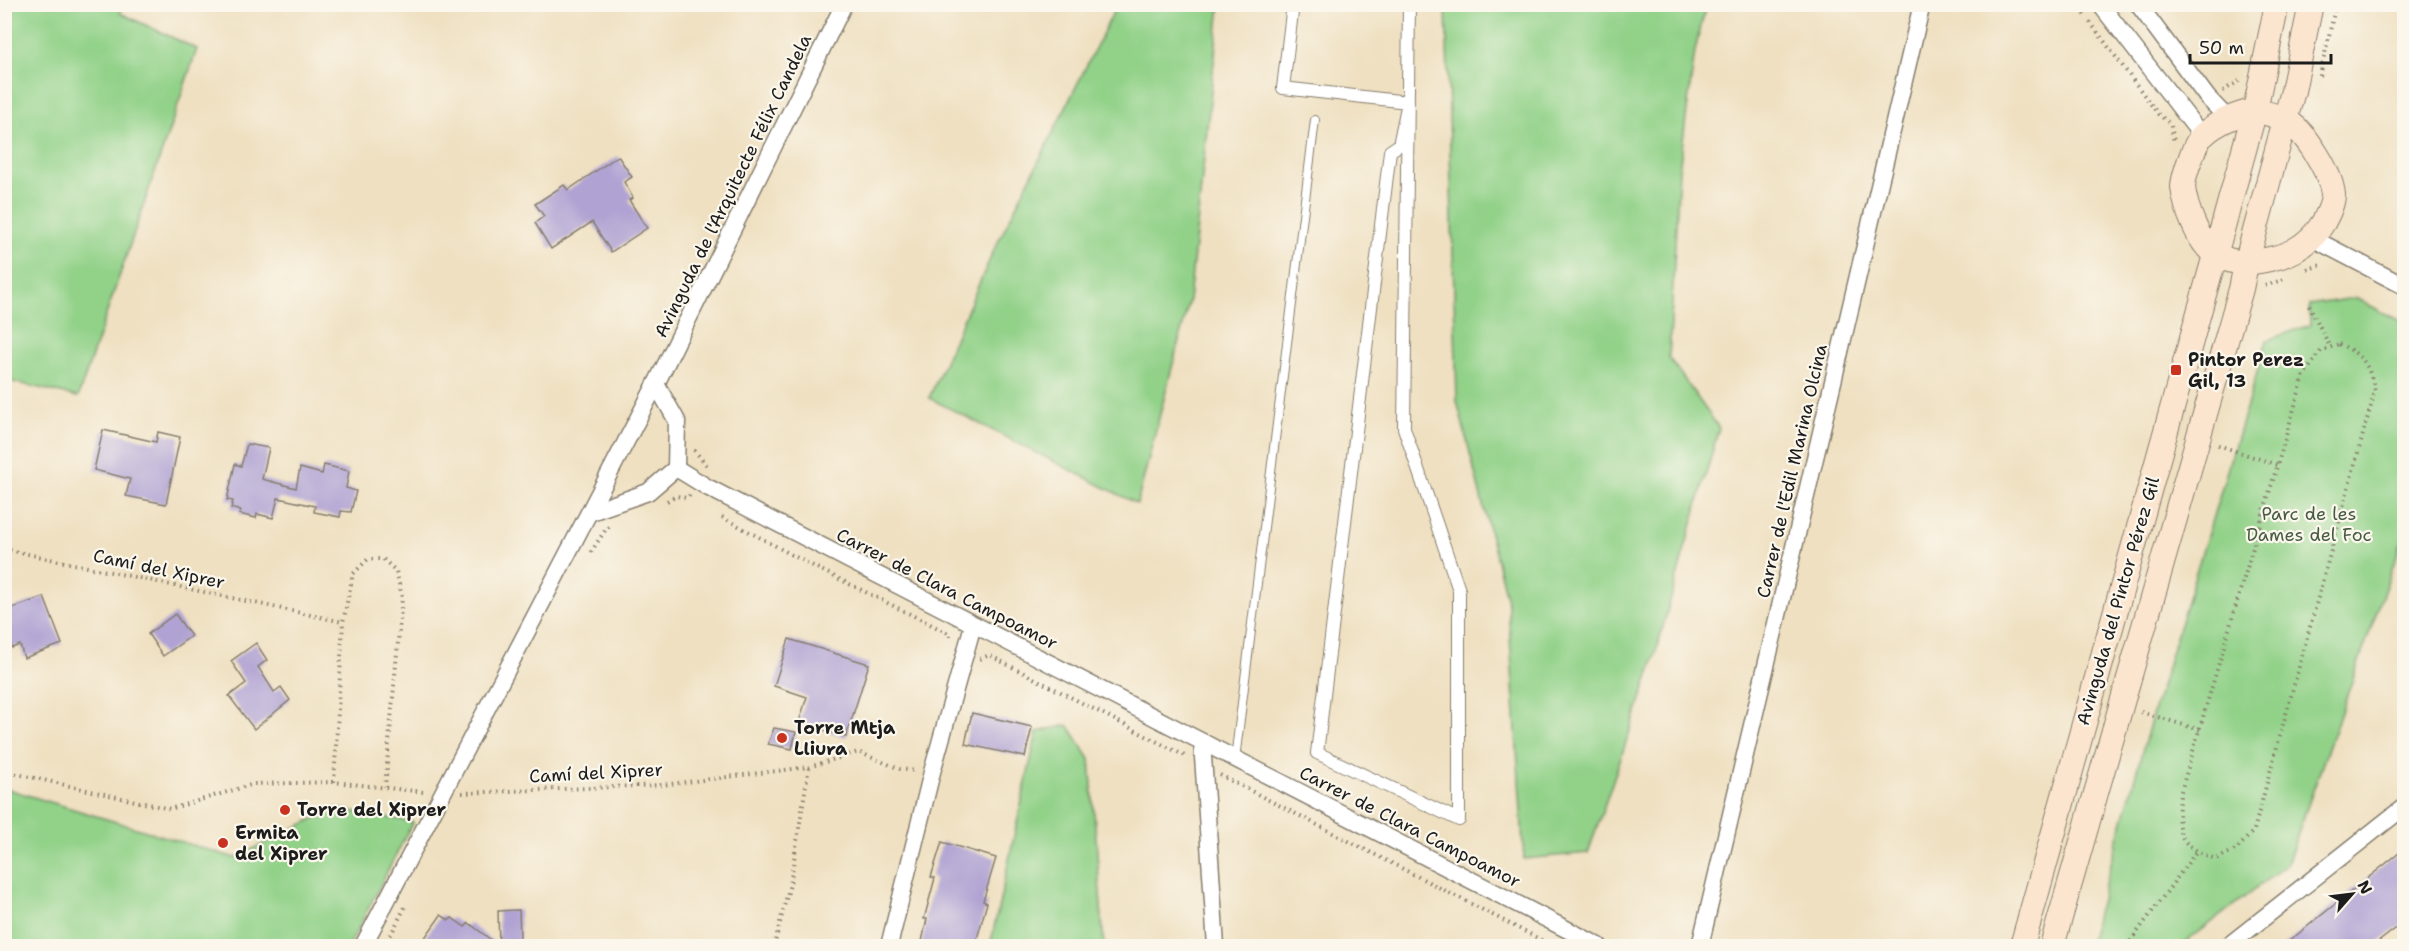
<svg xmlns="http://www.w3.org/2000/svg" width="2409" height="951" font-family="'Shantell Sans',sans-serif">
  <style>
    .green { fill: #91d188; stroke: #567652; stroke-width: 1.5 }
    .building { fill: #b0a3d3 }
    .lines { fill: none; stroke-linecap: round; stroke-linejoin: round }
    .service-casing { stroke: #867e6e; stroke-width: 10 }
    .pedestrian-casing { stroke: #867e6e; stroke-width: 14 }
    .minor-casing { stroke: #867e6e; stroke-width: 19 }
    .secondary-casing { stroke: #867e6e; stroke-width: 26 }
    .path { stroke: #867e6e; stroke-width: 4; stroke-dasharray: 1.5 4.5; stroke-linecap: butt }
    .service { stroke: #fff; stroke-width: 8 }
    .pedestrian { stroke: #fff; stroke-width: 12 }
    .minor { stroke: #fff; stroke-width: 16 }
    .secondary { stroke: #fce5cf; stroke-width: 24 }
    .poi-dot { fill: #c8321e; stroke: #fbf7ec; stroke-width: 2 }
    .labels { text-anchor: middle; stroke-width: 4.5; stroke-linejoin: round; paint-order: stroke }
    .street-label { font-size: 18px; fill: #1c1c1c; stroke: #fbf7ec }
    .poi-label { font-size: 18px; font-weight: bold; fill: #1c1c1c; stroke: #fbf7ec; text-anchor: start }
    .park-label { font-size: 18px; fill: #455b42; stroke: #fbf7ec }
  </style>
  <rect width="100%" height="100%" fill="#fbf7ec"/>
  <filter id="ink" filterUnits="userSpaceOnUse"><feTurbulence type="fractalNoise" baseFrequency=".0167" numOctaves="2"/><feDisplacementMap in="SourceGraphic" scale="12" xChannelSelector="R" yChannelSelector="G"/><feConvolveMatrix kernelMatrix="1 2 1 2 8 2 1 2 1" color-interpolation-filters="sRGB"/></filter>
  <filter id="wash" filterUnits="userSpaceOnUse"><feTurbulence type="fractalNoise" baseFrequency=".008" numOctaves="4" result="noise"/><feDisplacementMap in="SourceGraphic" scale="24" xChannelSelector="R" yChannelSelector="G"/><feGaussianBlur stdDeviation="1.35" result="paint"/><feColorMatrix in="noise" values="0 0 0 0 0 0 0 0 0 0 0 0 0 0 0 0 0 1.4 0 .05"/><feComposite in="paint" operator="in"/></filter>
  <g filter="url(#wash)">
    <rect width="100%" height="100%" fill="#efe0c1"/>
    <!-- green -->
    <g class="green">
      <polygon points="5,4 122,5 120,13 197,49 78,397 5,380"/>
      <polygon points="1117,5 1220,5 1189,301 1137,504 929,398 993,252"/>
      <polygon points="1446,5 1706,5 1695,51 1679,170 1669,358 1719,428 1649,676 1588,853 1524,859 1508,605 1457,401"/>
      <polygon points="2355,298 2404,323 2404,535 2287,864 2181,946 2088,946 2152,716 2267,340 2310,325 2309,305"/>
      <polygon points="1068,725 1090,759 1104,946 990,946 1037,732"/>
      <polygon points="4,788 235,858 335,808 413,822 349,946 5,946"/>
    </g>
    <g id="blocks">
      <!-- building -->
      <g class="building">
        <polygon points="618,156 632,177 624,182 633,198 629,200 647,228 611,252 592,222 551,249 535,223 544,216 535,204 564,185 568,190"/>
        <polygon points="103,430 156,442 158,432 180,437 166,504 126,496 130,479 94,470"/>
        <polygon points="247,444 269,448 262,479 296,488 300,468 322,474 324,465 349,471 346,488 356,491 351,512 341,511 340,517 314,512 315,506 278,498 273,518 257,514 256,518 239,514 241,511 231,508 233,501 227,500 235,464 241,466"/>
        <polygon points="44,597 62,644 24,658 20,645 12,648 4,628 4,625 11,623 6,610"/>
        <polygon points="175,614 191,636 163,656 148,634"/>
        <polygon points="789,639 869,664 846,737 799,722 807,697 774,686"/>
        <polygon points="256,643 267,660 258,667 274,692 281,687 290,700 254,729 229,696 246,683 231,661"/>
        <polygon points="972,713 1032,727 1025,757 965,744"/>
        <polygon points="774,728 796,732 792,749 768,744"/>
        <polygon points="942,842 996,858 983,901 987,903 975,946 921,946 927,919 924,919 935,878 931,877"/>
        <polygon points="2404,849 2404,922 2373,946 2283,946"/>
        <polygon points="519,910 520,937 517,946 419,946 441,915 449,920 452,918 465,927 469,923 499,946 498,911"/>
      </g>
    </g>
  </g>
  <g filter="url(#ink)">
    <use href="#blocks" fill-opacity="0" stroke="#867e6e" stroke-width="1.5"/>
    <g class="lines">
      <defs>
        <polyline id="service" points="1235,759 1315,120"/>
        <polyline id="pedestrian" points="1293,4 1283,88 1408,102 1399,145 1390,151 1317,753 1459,820 1459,590 1404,428 1409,4"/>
        <g id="minor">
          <polyline points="2100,4 2202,136"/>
          <polyline points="2138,4 2207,97 2227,118"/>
          <polyline points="2312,238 2404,286"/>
          <polyline points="676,468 707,487 1599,946"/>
          <polyline points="591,512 648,492 676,468 677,421 656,384"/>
          <polyline points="1202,742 1216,946"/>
          <polyline points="363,946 656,384 844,4"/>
          <polyline points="889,946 932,772 973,625"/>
          <polyline points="1700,946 1922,4"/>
          <polyline points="2228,946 2404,807"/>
        </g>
        <g id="secondary">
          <path d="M2255 110C2264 113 2277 115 2285 120 2305 130 2331 173 2333 195 2333 205 2325 221 2319 229 2307 245 2290 255 2270 259 2252 263 2234 265 2217 255 2199 246 2185 206 2183 187 2183 177 2195 142 2202 136 2218 121 2234 116 2255 110Z"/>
          <polyline points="2022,946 2222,230 2255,110 2277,4"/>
          <polyline points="2052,946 2241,289 2246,264 2293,91 2311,4"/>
        </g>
      </defs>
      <!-- service casing -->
      <use href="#service" class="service-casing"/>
      <!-- pedestrian casing -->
      <use href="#pedestrian" class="pedestrian-casing"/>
      <!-- minor casing -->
      <use href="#minor" class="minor-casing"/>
      <!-- secondary casing -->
      <use href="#secondary" class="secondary-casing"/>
      <!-- path -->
      <g class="path">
        <polyline points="2077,4 2085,16"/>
        <polyline points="2090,22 2158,114 2168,122"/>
        <polyline points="2320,76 2336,4"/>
        <polyline points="2223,91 2239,81"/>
        <polyline points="2171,126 2174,142"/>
        <polyline points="2307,269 2322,265"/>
        <polyline points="2265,286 2284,279"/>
        <polyline points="2309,305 2330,347"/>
        <path d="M2339 344C2364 355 2369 365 2375 391L2254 830 2237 849 2216 859C2177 845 2176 834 2180 795L2304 375 2321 351Z"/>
        <polyline points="2218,445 2277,465"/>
        <polyline points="694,450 708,467"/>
        <polyline points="667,501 676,496 687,498 690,495"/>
        <polyline points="722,517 805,562 950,634 950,637"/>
        <polyline points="4,549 343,622"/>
        <polyline points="591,552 606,529 612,525"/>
        <polyline points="980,659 989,655 1187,757"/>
        <polyline points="2141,712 2200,730"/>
        <polyline points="4,771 170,809 254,784 334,782 424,792"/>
        <polyline points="1220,775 1553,946"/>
        <polyline points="334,782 343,622 353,574 368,559 383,559 396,571 402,597 385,787"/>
        <polyline points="462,793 662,785 809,767 858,752 900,769 916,771"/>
        <polyline points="385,946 405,907"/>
        <polyline points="774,946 790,884 809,767"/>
        <polyline points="2127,946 2196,852"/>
      </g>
      <!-- service -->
      <use href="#service" class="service"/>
      <!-- pedestrian -->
      <use href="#pedestrian" class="pedestrian"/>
      <!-- minor -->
      <use href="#minor" class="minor"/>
      <!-- secondary -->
      <use href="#secondary" class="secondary"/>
    </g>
  </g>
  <!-- markers -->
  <g class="poi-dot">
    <rect x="2170" y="364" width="12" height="12" rx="3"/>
    <circle cx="782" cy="738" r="6"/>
    <circle cx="285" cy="810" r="6"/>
    <circle cx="223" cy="843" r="6"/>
  </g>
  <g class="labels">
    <!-- street labels -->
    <g class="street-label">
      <text transform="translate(733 186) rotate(-64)" y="6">Avinguda de l'Arquitecte Félix Candela</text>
      <text transform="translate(1792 471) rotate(-77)" y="6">Carrer de l'Edil Marina Olcina</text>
      <text transform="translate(159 569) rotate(12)" y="6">Camí del Xiprer</text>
      <text transform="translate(947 589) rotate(27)" y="6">Carrer de Clara Campoamor</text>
      <text transform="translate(2118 601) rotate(-74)" y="6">Avinguda del Pintor Pérez Gil</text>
      <text transform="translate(596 773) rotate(-3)" y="6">Camí del Xiprer</text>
      <text transform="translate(1410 827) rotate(27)" y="6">Carrer de Clara Campoamor</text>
    </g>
    <!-- poi labels -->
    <g class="poi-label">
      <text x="2188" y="366">Pintor Perez<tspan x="2188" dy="21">Gil, 13</tspan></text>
      <text x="794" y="734">Torre Mtja<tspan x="794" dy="21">Lliura</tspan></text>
      <text x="297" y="816">Torre del Xiprer</text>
      <text x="235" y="839">Ermita<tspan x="235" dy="21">del Xiprer</tspan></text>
    </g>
    <!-- park labels -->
    <g class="park-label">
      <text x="2309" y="520">Parc de les<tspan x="2309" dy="21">Dames del Foc</tspan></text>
    </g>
  </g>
  <!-- margin -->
  <rect width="2409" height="951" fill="none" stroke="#fbf7ec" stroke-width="24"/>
  <!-- north arrow -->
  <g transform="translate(2352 894) rotate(62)" stroke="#fbf7ec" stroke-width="4.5" paint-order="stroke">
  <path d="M0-4.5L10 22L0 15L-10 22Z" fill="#1c1c1c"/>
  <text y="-9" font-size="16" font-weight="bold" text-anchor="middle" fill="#1c1c1c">N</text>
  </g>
  <!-- scale -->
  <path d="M2190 54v9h141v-9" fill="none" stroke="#1c1c1c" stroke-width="3"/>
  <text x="2199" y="54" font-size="18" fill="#1c1c1c" stroke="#fbf7ec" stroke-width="4.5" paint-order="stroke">50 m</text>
</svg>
